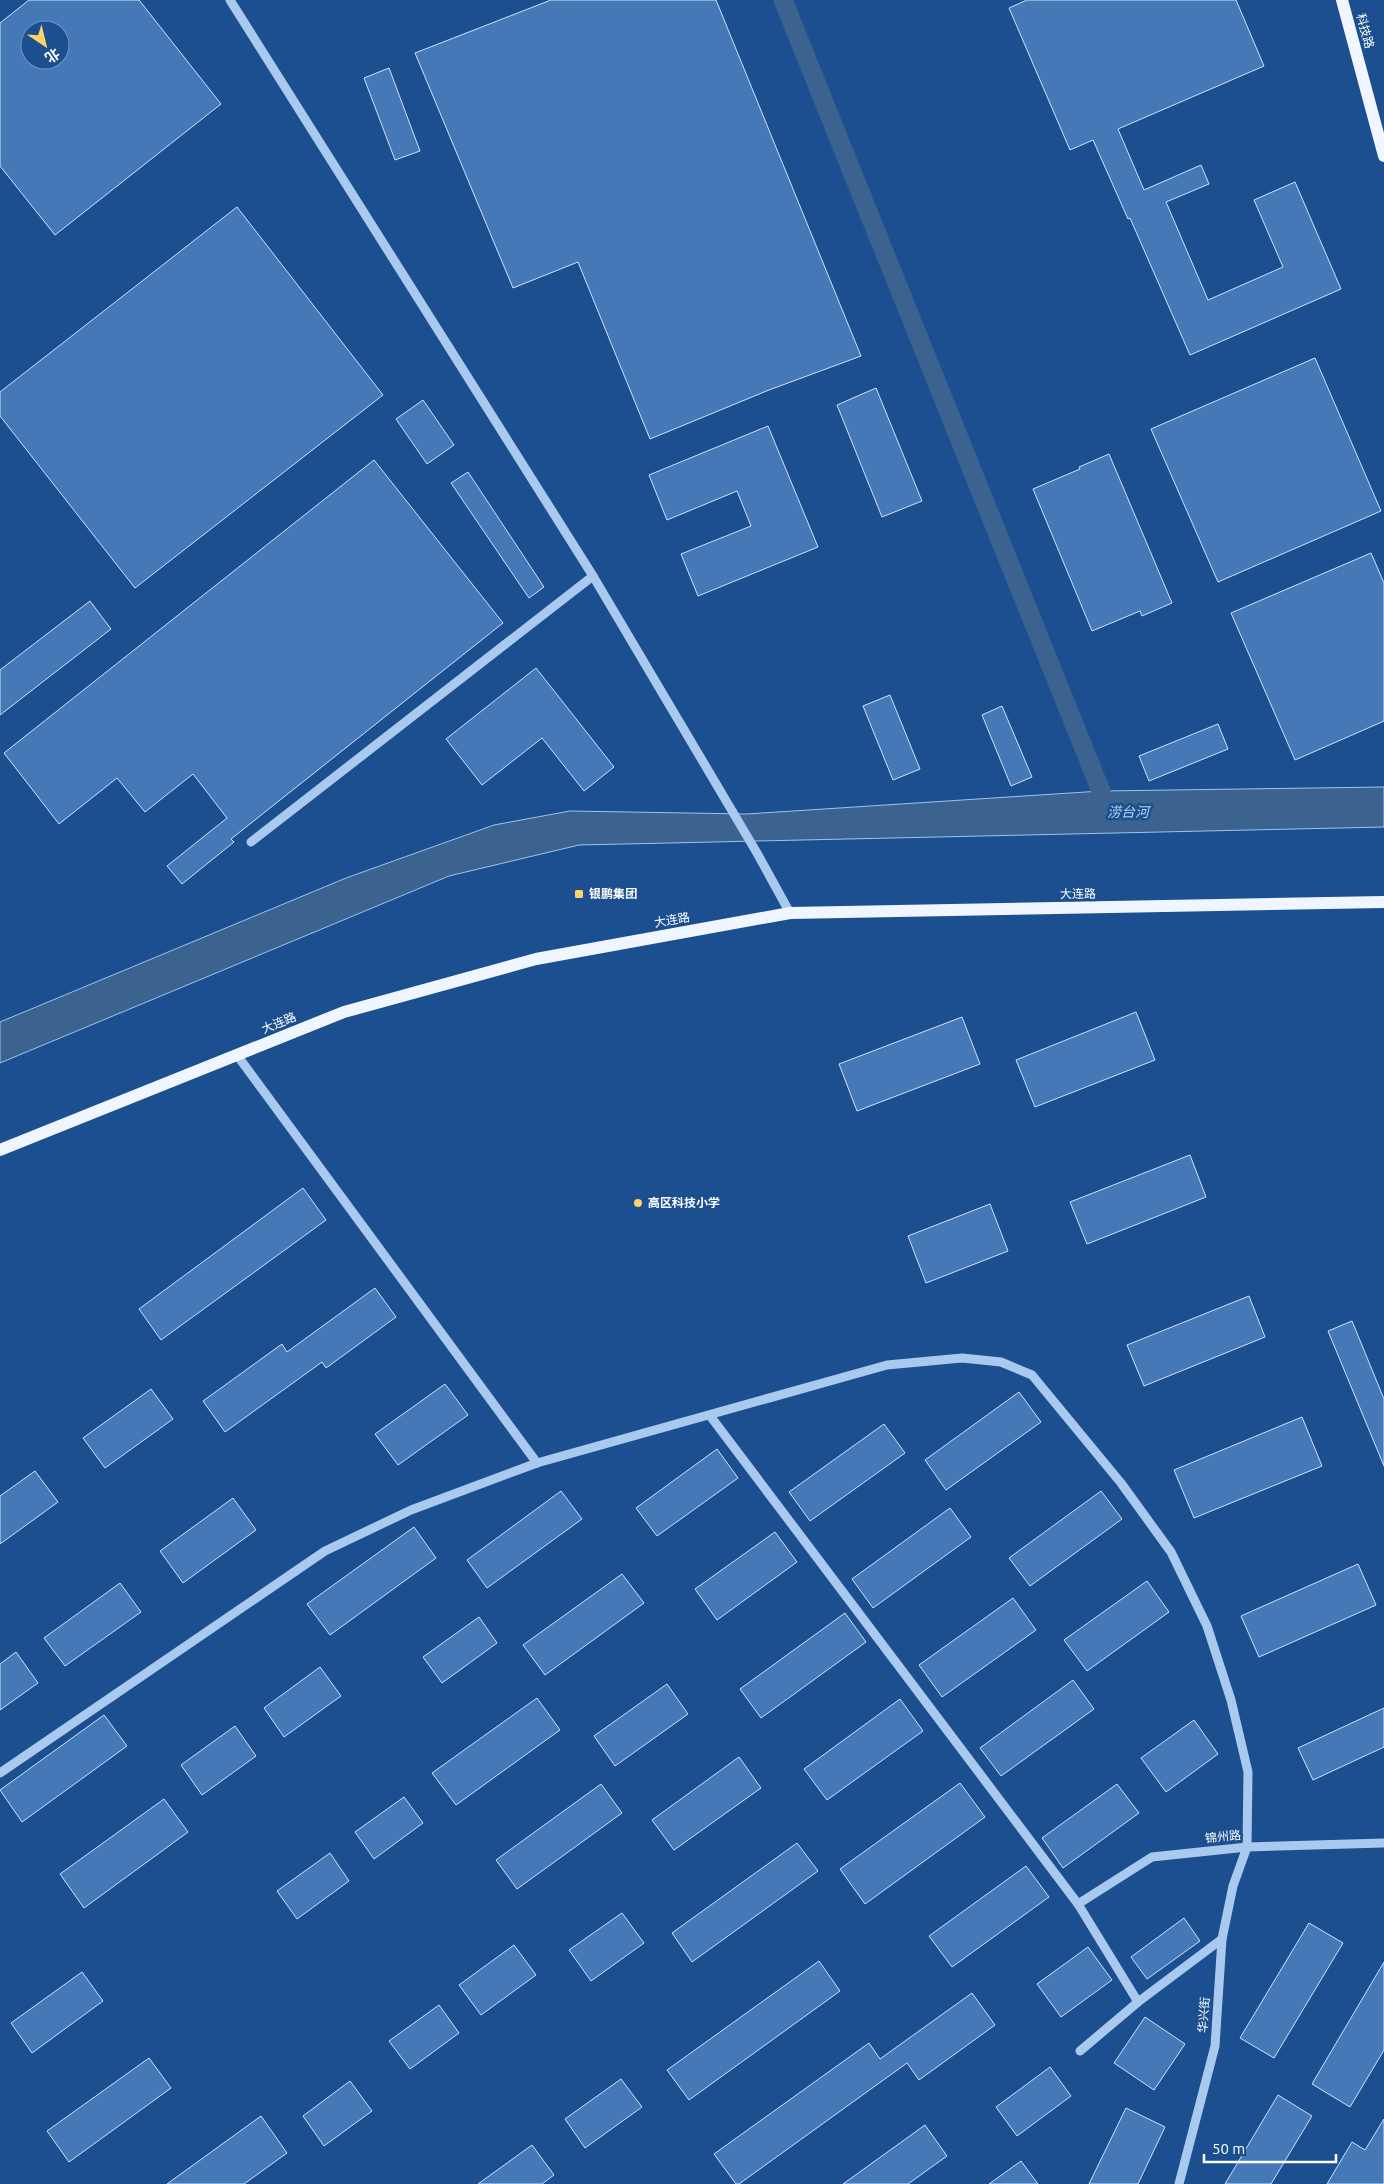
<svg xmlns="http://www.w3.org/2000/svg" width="1384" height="2184" font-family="Ubuntu,'Noto Sans SC',sans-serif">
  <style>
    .water { fill: #3c6290; stroke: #9cc4f0 }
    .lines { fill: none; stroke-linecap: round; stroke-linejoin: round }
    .canal { stroke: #3c6290; stroke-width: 19 }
    .building { fill: #4478b7; stroke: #cfe3fa; fill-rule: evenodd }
    .minor { stroke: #a9c9ee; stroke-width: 9 }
    .major { stroke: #f0f6ff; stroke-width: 12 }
    .poi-dot { fill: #ffd166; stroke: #1b4f8f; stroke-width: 2 }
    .labels { text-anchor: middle; stroke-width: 5; stroke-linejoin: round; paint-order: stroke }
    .street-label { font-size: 12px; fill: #fff; stroke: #1b4f8f }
    .poi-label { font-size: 12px; font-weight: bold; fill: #fff; stroke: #1b4f8f; text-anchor: start }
    .water-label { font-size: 14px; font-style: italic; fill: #b5d3f5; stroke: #1b4f8f }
  </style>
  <rect width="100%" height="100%" fill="#1b4f8f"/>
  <!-- water -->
  <polygon class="water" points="1384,787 1384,827 579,845 449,876 0,1063 0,1022 346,878 494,825 570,811 747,814 1101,791"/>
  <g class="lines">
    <!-- canal -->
    <polyline class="canal" points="783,0 1101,791"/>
  </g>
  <!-- building -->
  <g class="building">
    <path d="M29 0H139L221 104 55 235 0 166V23ZM30 30H60V60H30Z"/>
    <polygon points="551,0 716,0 861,356 769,390 650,439 578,262 513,288 415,53"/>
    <polygon points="1027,0 1236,0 1264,66 1118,129 1144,190 1201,165 1209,184 1166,202 1208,300 1283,267 1254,200 1295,182 1341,289 1190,355 1130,218 1128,219 1093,140 1070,150 1009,8"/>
    <polygon points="389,68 420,151 395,160 364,78"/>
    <polygon points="237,207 383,395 135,588 0,416 0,392"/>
    <polygon points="1315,358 1381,511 1218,582 1151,429"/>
    <polygon points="876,388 922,501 882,517 837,405"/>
    <polygon points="423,400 454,445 427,464 396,419"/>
    <polygon points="768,426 818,547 698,596 681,554 751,526 737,491 667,520 649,475"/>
    <polygon points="1109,454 1172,603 1142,616 1140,611 1092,631 1033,489 1080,469 1079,467"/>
    <polygon points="374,460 503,623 231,839 234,842 182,884 167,866 227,818 193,774 145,812 117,778 59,824 4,753"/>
    <polygon points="468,472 544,587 529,598 451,483"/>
    <polygon points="1371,553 1384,583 1384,721 1295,760 1231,613"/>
    <polygon points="90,601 111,629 0,715 0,670"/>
    <polygon points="536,668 614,767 584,791 542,738 482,785 446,739"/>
    <polygon points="890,695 920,769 893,780 863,706"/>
    <polygon points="1002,706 1032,777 1011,786 982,715"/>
    <polygon points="1218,724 1228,749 1149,781 1139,756"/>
    <polygon points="1136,1012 1155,1060 1035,1107 1016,1060"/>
    <polygon points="962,1017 980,1064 857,1111 839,1064"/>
    <polygon points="1190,1155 1206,1197 1087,1244 1070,1202"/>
    <polygon points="303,1188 326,1220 161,1340 139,1309"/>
    <polygon points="990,1204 1008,1251 926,1283 908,1236"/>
    <polygon points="375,1288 396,1317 326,1368 322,1362 225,1432 203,1401 282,1344 287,1352"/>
    <polygon points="1249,1296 1265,1337 1144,1386 1127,1345"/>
    <polygon points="1352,1321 1384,1399 1384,1466 1328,1331"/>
    <polygon points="445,1384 468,1415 398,1465 375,1434"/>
    <polygon points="151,1389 173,1419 105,1468 83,1438"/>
    <polygon points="1019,1392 1041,1422 946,1490 925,1460"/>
    <polygon points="1302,1417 1322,1466 1194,1518 1174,1470"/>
    <polygon points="884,1424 905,1453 810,1521 789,1492"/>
    <polygon points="717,1449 738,1478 657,1536 636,1508"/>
    <polygon points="35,1471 58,1502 0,1544 0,1496"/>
    <polygon points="561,1491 582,1519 487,1588 467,1560"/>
    <polygon points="1101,1491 1122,1519 1030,1586 1009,1558"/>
    <polygon points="233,1498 256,1530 183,1583 160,1551"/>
    <polygon points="950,1508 971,1537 873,1608 852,1579"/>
    <polygon points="414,1527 436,1558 330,1635 307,1604"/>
    <polygon points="775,1532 797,1562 717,1620 695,1589"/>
    <polygon points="1358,1564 1376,1605 1259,1657 1241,1616"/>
    <polygon points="622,1574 644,1603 545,1675 523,1645"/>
    <polygon points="1147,1581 1169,1612 1087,1671 1064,1640"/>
    <polygon points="120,1583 141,1612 65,1666 44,1638"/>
    <polygon points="1013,1598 1036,1630 942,1697 919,1665"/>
    <polygon points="845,1613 866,1642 761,1718 740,1689"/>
    <polygon points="479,1617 497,1643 442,1683 423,1657"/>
    <polygon points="16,1652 38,1683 0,1710 0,1664"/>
    <polygon points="320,1667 341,1696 284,1737 264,1708"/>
    <polygon points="1073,1680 1094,1709 1001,1776 980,1748"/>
    <polygon points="667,1684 688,1714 615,1766 594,1736"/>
    <polygon points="537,1698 560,1730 456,1805 432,1773"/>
    <polygon points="900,1699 923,1731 827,1800 804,1769"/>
    <polygon points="1384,1708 1384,1747 1313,1780 1298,1748"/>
    <polygon points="104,1715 127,1746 22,1822 0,1790"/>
    <polygon points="1194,1720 1218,1754 1166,1792 1141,1758"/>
    <polygon points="235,1726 256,1756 202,1795 181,1765"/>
    <polygon points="739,1757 761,1788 674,1850 652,1820"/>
    <polygon points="960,1783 985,1817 865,1904 840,1869"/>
    <polygon points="601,1784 622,1813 517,1889 496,1860"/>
    <polygon points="1117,1784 1139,1813 1063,1868 1042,1838"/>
    <polygon points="404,1797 423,1823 374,1859 355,1832"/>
    <polygon points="164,1799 188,1832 84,1908 60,1874"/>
    <polygon points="797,1843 818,1871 692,1962 672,1933"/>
    <polygon points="330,1853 349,1881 297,1919 277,1891"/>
    <polygon points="1026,1866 1049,1897 952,1967 929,1936"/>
    <polygon points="622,1913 644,1943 591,1981 569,1950"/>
    <polygon points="1184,1918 1200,1941 1147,1979 1131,1957"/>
    <polygon points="1309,1923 1343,1943 1274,2058 1240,2038"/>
    <polygon points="514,1945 536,1975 481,2015 459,1985"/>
    <polygon points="1088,1947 1112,1980 1061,2017 1037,1984"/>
    <polygon points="819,1961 840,1991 689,2100 667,2070"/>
    <polygon points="1384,1962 1384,2050 1350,2107 1312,2084"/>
    <polygon points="82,1972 103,2001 32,2053 11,2023"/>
    <polygon points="972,1993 995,2025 919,2080 907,2063 739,2184 736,2184 714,2154 869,2043 880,2059"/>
    <polygon points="439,2005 459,2033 410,2069 389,2041"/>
    <polygon points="1145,2017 1185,2044 1154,2090 1114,2063"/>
    <polygon points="149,2058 171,2088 69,2162 47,2131"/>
    <polygon points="1050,2067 1071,2096 1017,2136 996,2107"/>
    <polygon points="621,2079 642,2107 585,2148 565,2119"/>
    <polygon points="350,2081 372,2111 324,2146 303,2116"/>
    <polygon points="1278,2095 1312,2116 1271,2184 1225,2184"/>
    <polygon points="1126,2108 1165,2127 1138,2184 1089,2184"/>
    <polygon points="261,2116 287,2153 244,2184 167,2184"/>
    <polygon points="1384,2119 1384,2184 1327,2184 1352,2142 1365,2150"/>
    <polygon points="925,2125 947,2156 908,2184 843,2184"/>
    <polygon points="532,2145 554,2175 542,2184 478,2184"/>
    <polygon points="1021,2161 1038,2184 989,2184"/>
  </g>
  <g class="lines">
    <!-- minor -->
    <g class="minor">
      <polyline points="230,0 593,576 757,853 790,913"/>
      <polyline points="251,842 593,576"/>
      <polyline points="237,1055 537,1463"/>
      <polyline points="711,1417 1078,1904 1138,2002"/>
      <polyline points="0,1773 325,1551 411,1510 537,1463 887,1365 962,1358 1001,1362 1032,1375 1121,1483 1171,1552 1207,1626 1231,1700 1248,1772 1247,1847 1233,1886 1222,1939 1215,2046 1179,2184"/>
      <polyline points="1078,1904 1152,1857 1247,1847 1384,1843"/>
      <polyline points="1080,2051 1138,2002 1222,1939"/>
    </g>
    <!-- major -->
    <g class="major">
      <polyline points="1342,0 1384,156"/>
      <polyline points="0,1150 344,1012 536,959 790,913 1384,902"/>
    </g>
  </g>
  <!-- markers -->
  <g class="poi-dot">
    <rect x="574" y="889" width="10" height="10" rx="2.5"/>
    <circle cx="638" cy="1203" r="5"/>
  </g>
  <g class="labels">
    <!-- street labels -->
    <g class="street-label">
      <text transform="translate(1365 31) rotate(75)" y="4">科技路</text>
      <text transform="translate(1078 894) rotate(-1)" y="4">大连路</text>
      <text transform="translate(672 920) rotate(-10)" y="4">大连路</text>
      <text transform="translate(279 1023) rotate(-22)" y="4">大连路</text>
      <text transform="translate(1223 1837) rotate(-6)" y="4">锦州路</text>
      <text transform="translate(1204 2015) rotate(-86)" y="4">华兴街</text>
    </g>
    <!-- poi labels -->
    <g class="poi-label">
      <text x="589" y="898">银鹏集团</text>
      <text x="648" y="1207">高区科技小学</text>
    </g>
    <!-- water labels -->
    <g class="water-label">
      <text x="1128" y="817">涝台河</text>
    </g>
  </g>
  <!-- north arrow -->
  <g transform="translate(45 45) rotate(145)"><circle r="24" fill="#1b4f8f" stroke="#7695bc"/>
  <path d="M0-4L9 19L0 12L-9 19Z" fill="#ffd166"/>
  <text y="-8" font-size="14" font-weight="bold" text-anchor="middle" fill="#ffffff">北</text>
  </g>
  <!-- scale -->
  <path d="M1204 2154v8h132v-8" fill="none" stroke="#ffffff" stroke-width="2.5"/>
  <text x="1212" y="2154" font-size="15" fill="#ffffff" stroke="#1b4f8f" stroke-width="4" paint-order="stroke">50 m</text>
</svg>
